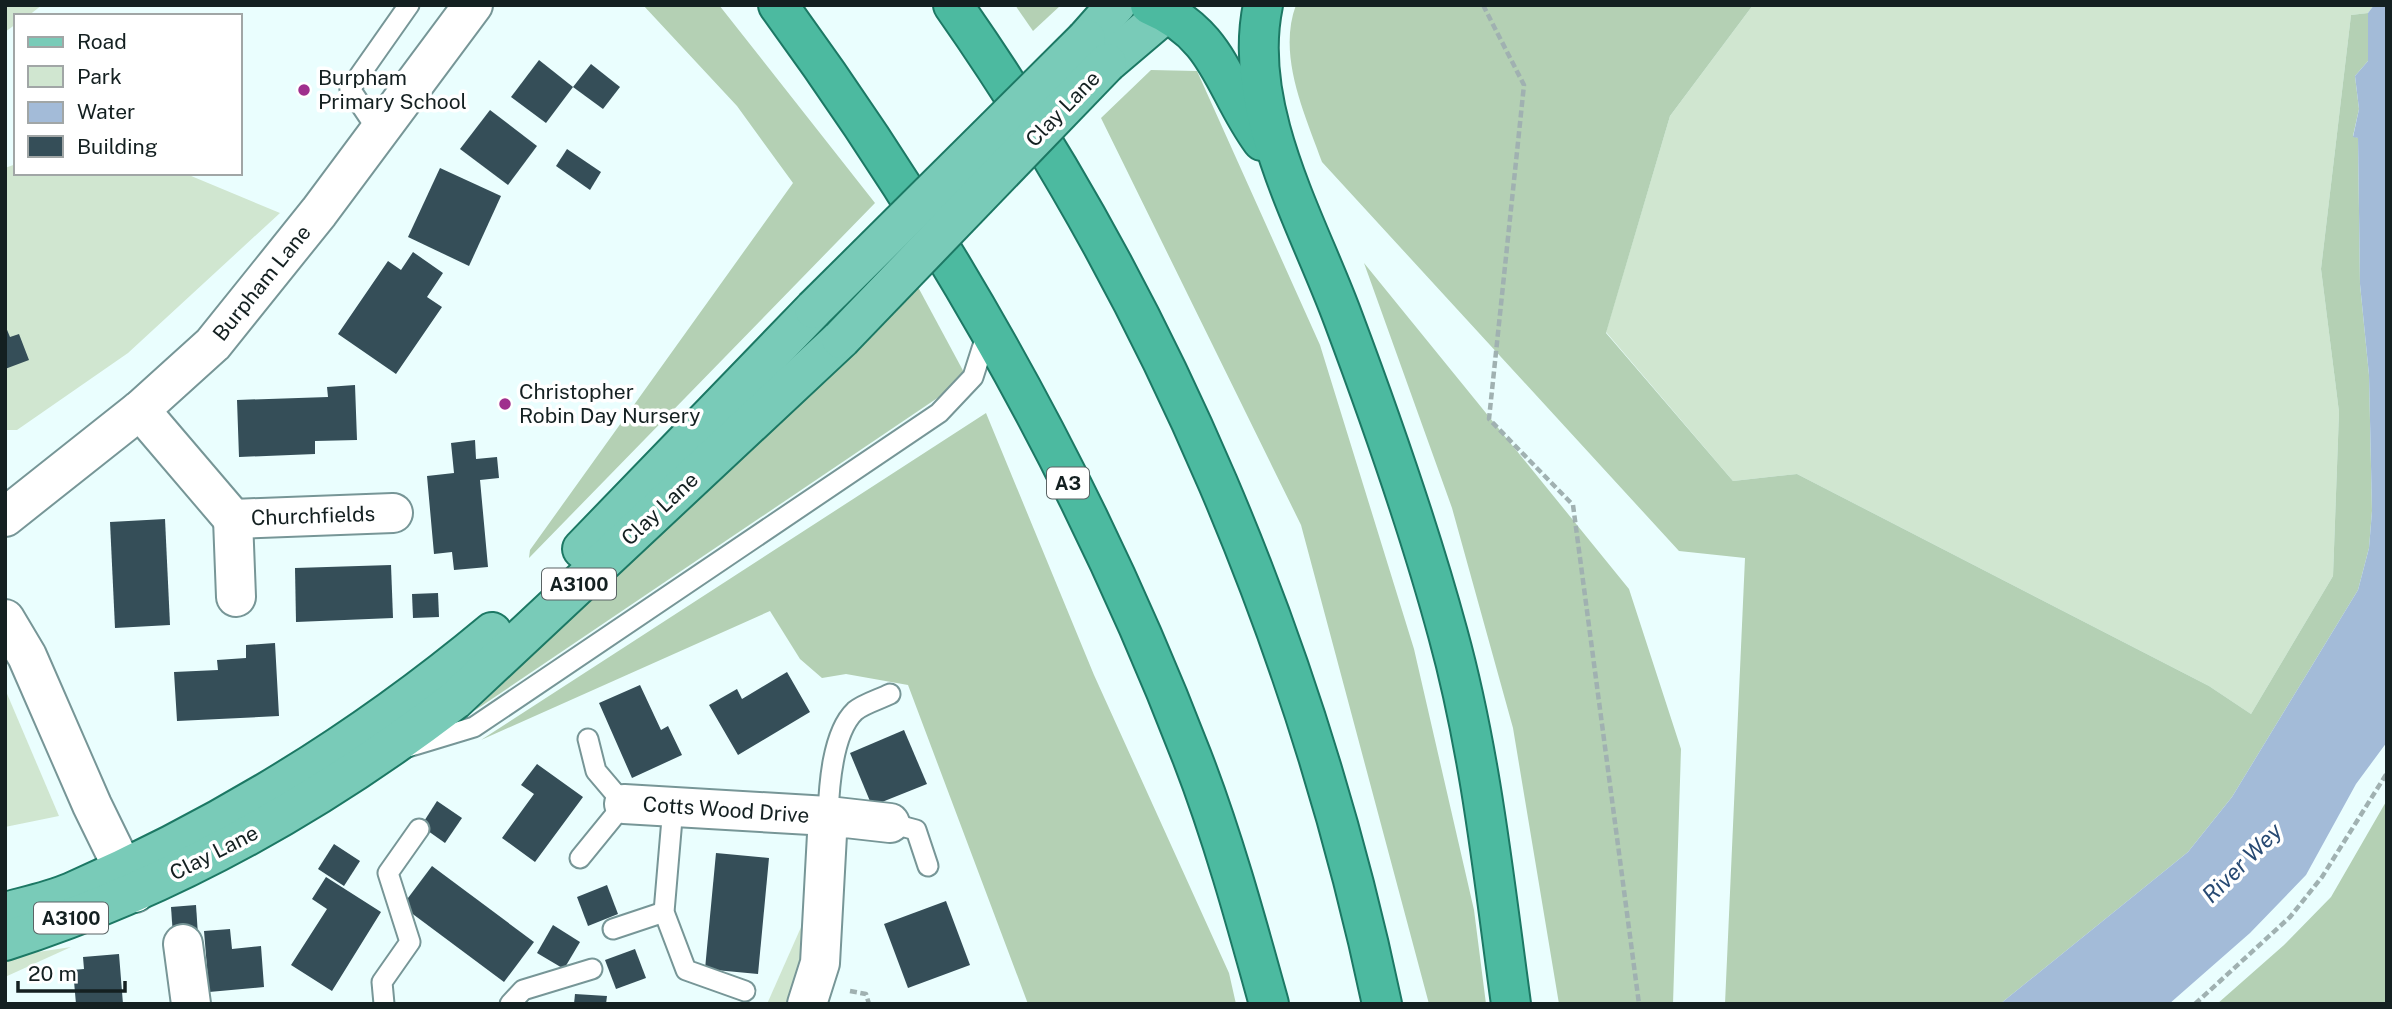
<svg xmlns="http://www.w3.org/2000/svg" width="2392" height="1009" font-family="'Public Sans',sans-serif">
  <style>
    .green { fill: #d0e6d0 }
    .forest { fill: #b4d0b4 }
    .water { fill: #a3bbd8 }
    .building { fill: #354e58 }
    .lines { fill: none; stroke-linecap: round; stroke-linejoin: round }
    .service-casing { stroke: #779697; stroke-width: 23 }
    .minor-casing { stroke: #779697; stroke-width: 42 }
    .primary-casing { stroke: #1c7864; stroke-width: 42 }
    .trunk-casing { stroke: #1c7864; stroke-width: 42 }
    .path { stroke: #a0b1b1; stroke-width: 4.5; stroke-dasharray: 7 3.5; stroke-linecap: butt }
    .service { stroke: #fff; stroke-width: 19 }
    .minor { stroke: #fff; stroke-width: 38 }
    .primary { stroke: #79cbb8; stroke-width: 38 }
    .trunk { stroke: #4cbaa0; stroke-width: 38 }
    .primary-bridge-casing { stroke: #1c7864; stroke-width: 42; stroke-linecap: butt }
    .primary-bridge { stroke: #79cbb8; stroke-width: 38 }
    .poi-dot { fill: #9f2f8d; stroke: #fff; stroke-width: 2.5 }
    .labels { text-anchor: middle; stroke-width: 7; stroke-linejoin: round; paint-order: stroke }
    .shield { fill: #fff; stroke: #5a6364; stroke-width: 2 }
    .shield-label { font-size: 19px; font-weight: bold; fill: #142021 }
    .poi-label { font-size: 21px; fill: #142021; stroke: #fff; text-anchor: start }
    .street-label { font-size: 21px; fill: #142021; stroke: #fff }
    .water-label { font-size: 23px; font-style: italic; fill: #284a73; stroke: #fff }
  </style>
  <rect width="100%" height="100%" fill="#eafefe"/>
  <!-- green -->
  <g class="green">
    <polygon points="5,5 42,5 28,16 16,16 16,24 5,32"/>
    <polygon points="1753,5 2374,5 2368,13 2351,15 2321,269 2339,412 2333,576 2251,714 2209,686 1797,474 1733,481 1606,332 1670,116"/>
    <polygon points="16,164 16,173 184,173 280,213 128,353 17,430 5,430 5,168"/>
    <polygon points="5,689 59,816 5,827"/>
    <polygon points="802,925 799,995 794,1004 767,1004"/>
    <polygon points="71,947 5,977 5,957"/>
  </g>
  <!-- forest -->
  <g class="forest">
    <polygon points="643,5 719,5 875,203 529,558 530,550 793,183 737,106"/>
    <polygon points="1015,5 1061,5 1033,31"/>
    <path d="M1296 5H1753L1670 116 1606 333 1733 481 1797 474 2209 686 2251 714 2333 576 2339 412 2321 269 2351 15 2368 13V61L2355 76 2359 109 2353 136 2358 138 2360 284 2369 375 2372 511 2369 548 2358 590 2232 797 2188 852 2000 1004H1725L1745 558 1679 551 1322 162C1305 114 1277 56 1296 5Z"/>
    <polygon points="1151,70 1197,71 1320,345 1414,649 1474,910 1486,1004 1429,1004 1301,525 1101,118"/>
    <polygon points="1364,263 1629,589 1681,749 1673,1004 1559,1004 1513,728 1452,508"/>
    <polygon points="918,287 967,378 474,711"/>
    <polygon points="986,413 1094,675 1229,973 1236,1004 1028,1004 908,685 846,674 822,678 800,659 770,611 481,740"/>
    <polygon points="2387,800 2387,1004 2217,1004 2284,945 2331,897"/>
  </g>
  <!-- water -->
  <polygon class="water" points="2374,5 2387,5 2387,742 2356,784 2306,875 2250,933 2169,1004 2000,1004 2188,852 2232,797 2358,590 2369,548 2372,511 2369,375 2360,284 2358,138 2353,137 2359,109 2355,76 2368,61 2368,13"/>
  <!-- building -->
  <g class="building">
    <polygon points="539,60 573,87 546,123 511,97"/>
    <polygon points="591,64 620,87 603,109 573,87"/>
    <polygon points="490,110 537,146 508,185 460,149"/>
    <polygon points="567,149 601,172 590,190 556,166"/>
    <polygon points="440,168 501,196 469,266 408,237"/>
    <polygon points="413,252 443,273 427,297 442,307 396,374 338,334 388,261 401,270"/>
    <polygon points="5,325 10,337 19,334 29,360 5,369"/>
    <polygon points="355,385 357,440 315,441 315,454 239,457 237,400 328,397 327,387"/>
    <polygon points="475,440 476,459 497,457 499,478 480,480 488,567 454,570 452,552 434,554 427,476 454,473 451,443"/>
    <polygon points="165,519 170,625 115,628 110,522"/>
    <polygon points="391,565 393,618 296,622 295,568"/>
    <polygon points="438,593 439,617 413,618 412,594"/>
    <polygon points="275,643 279,716 177,721 174,672 218,670 217,660 246,658 246,645"/>
    <polygon points="787,672 810,712 738,755 709,705 737,689 742,699"/>
    <polygon points="640,685 661,730 668,726 682,755 632,778 599,703"/>
    <polygon points="904,730 927,784 872,806 850,753"/>
    <polygon points="537,764 583,797 535,862 502,838 534,794 521,785"/>
    <polygon points="437,801 462,818 445,843 421,826"/>
    <polygon points="334,844 360,861 344,886 318,869"/>
    <polygon points="716,853 769,858 758,974 705,969"/>
    <polygon points="432,866 534,942 504,982 402,906"/>
    <polygon points="326,877 381,912 332,991 291,965 327,909 312,899"/>
    <polygon points="607,885 618,914 588,926 577,897"/>
    <polygon points="946,901 970,965 908,988 884,924"/>
    <polygon points="196,905 198,935 173,936 171,907"/>
    <polygon points="553,925 580,942 564,969 537,953"/>
    <polygon points="230,929 232,949 261,946 264,987 209,992 204,931"/>
    <polygon points="635,949 646,978 616,989 605,960"/>
    <polygon points="119,954 123,1004 76,1004 73,970 84,969 83,957"/>
    <polygon points="575,994 607,996 606,1004 574,1004"/>
  </g>
  <g class="lines">
    <defs>
      <g id="service">
        <polyline points="379,132 350,89 409,5"/>
        <polyline points="408,747 474,727 939,413 973,377 988,330"/>
        <polyline points="673,807 664,912 686,970 745,991"/>
        <path d="M828 816C829 787 832 733 855 711 863 704 880 699 890 694"/>
        <polyline points="890,823 916,830 928,866"/>
        <polyline points="580,858 624,804 596,771 588,739"/>
        <polyline points="613,929 664,912"/>
        <polyline points="384,1004 382,982 410,942 388,873 419,829"/>
        <polyline points="510,1004 523,990 592,969"/>
      </g>
      <g id="minor">
        <polyline points="140,410 233,519 393,513"/>
        <polyline points="5,517 140,410 213,344 319,212 473,5"/>
        <polyline points="233,519 236,597"/>
        <polyline points="5,619 27,656 92,805 135,893"/>
        <polyline points="624,804 828,816"/>
        <polyline points="183,944 191,1004"/>
        <polyline points="807,1004 820,963 828,816 890,823"/>
      </g>
      <g id="primary">
        <polyline points="1086,39 1116,5"/>
        <polyline points="1107,63 1167,12"/>
        <polyline points="582,549 814,309"/>
        <path d="M5 912C27 906 51 901 72 892 223 826 365 738 492 632"/>
        <path d="M5 941C168 889 319 804 455 700L841 339"/>
      </g>
      <g id="trunk">
        <path d="M778 5C947 236 1089 489 1192 757 1223 837 1246 921 1269 1004"/>
        <path d="M953 5C1162 303 1307 648 1382 1004"/>
        <path d="M1150 5C1221 35 1222 86 1262 141"/>
        <path d="M1263 5C1241 110 1308 223 1343 318 1382 422 1419 527 1448 634 1481 754 1494 880 1511 1004"/>
      </g>
    </defs>
    <!-- service casing -->
    <use href="#service" class="service-casing"/>
    <!-- minor casing -->
    <use href="#minor" class="minor-casing"/>
    <!-- primary casing -->
    <use href="#primary" class="primary-casing"/>
    <!-- trunk casing -->
    <use href="#trunk" class="trunk-casing"/>
    <!-- path -->
    <g class="path">
      <polyline points="1483,5 1524,85 1489,419 1573,505 1639,1004"/>
      <polyline points="850,991 866,994 869,1004"/>
      <polyline points="2195,1004 2290,917 2322,877 2387,773"/>
    </g>
    <!-- service -->
    <use href="#service" class="service"/>
    <!-- minor -->
    <use href="#minor" class="minor"/>
    <!-- primary -->
    <use href="#primary" class="primary"/>
    <!-- trunk -->
    <use href="#trunk" class="trunk"/>
    <defs>
      <g id="primary-bridge">
        <polyline points="814,309 1086,39"/>
        <polyline points="841,339 1107,63"/>
      </g>
    </defs>
    <!-- primary-bridge casing -->
    <use href="#primary-bridge" class="primary-bridge-casing"/>
    <!-- primary-bridge -->
    <use href="#primary-bridge" class="primary-bridge"/>
  </g>
  <!-- markers -->
  <g class="poi-dot">
    <circle cx="304" cy="90" r="7"/>
    <circle cx="505" cy="404" r="7"/>
  </g>
  <g class="labels">
    <!-- shield labels -->
    <g class="shield">
      <rect x="1047" y="467.5" width="42" height="31" rx="5"/>
      <rect x="542" y="568.5" width="74" height="31" rx="5"/>
      <rect x="34" y="902.5" width="74" height="31" rx="5"/>
    </g>
    <g class="shield-label">
      <text x="1068" y="490">A3</text>
      <text x="579" y="591">A3100</text>
      <text x="71" y="925">A3100</text>
    </g>
    <!-- poi labels -->
    <g class="poi-label">
      <text x="318" y="85">Burpham<tspan x="318" dy="24">Primary School</tspan></text>
      <text x="519" y="399">Christopher<tspan x="519" dy="24">Robin Day Nursery</tspan></text>
    </g>
    <!-- street labels -->
    <g class="street-label">
      <text transform="translate(1063 109) rotate(-46)" y="7">Clay Lane</text>
      <text transform="translate(262 283) rotate(-51)" y="7">Burpham Lane</text>
      <text transform="translate(660 509) rotate(-43)" y="7">Clay Lane</text>
      <text transform="translate(313 516) rotate(-2)" y="7">Churchfields</text>
      <text transform="translate(726 810) rotate(4)" y="7">Cotts Wood Drive</text>
      <text transform="translate(214 853) rotate(-27)" y="7">Clay Lane</text>
    </g>
    <!-- water labels -->
    <g class="water-label">
      <text transform="translate(2242 863) rotate(-45)" y="8">River Wey</text>
    </g>
  </g>
  <!-- border -->
  <rect width="2392" height="1009" fill="none" stroke="#142021" stroke-width="14"/>
  <!-- legend -->
  <rect x="14" y="14" width="228" height="161" fill="#ffffff" stroke="#a1a6a6" stroke-width="2"/>
  <rect x="28" y="37" width="35" height="10" fill="#79cbb8" stroke="#a1a6a6" stroke-width="2"/>
  <text x="77" y="49" font-size="21" fill="#142021">Road</text>
  <rect x="28" y="66" width="35" height="21" fill="#d0e6d0" stroke="#a1a6a6" stroke-width="2"/>
  <text x="77" y="84" font-size="21" fill="#142021">Park</text>
  <rect x="28" y="102" width="35" height="21" fill="#a3bbd8" stroke="#a1a6a6" stroke-width="2"/>
  <text x="77" y="119" font-size="21" fill="#142021">Water</text>
  <rect x="28" y="136" width="35" height="21" fill="#354e58" stroke="#a1a6a6" stroke-width="2"/>
  <text x="77" y="154" font-size="21" fill="#142021">Building</text>
  <!-- scale -->
  <path d="M18 981v10h107v-10" fill="none" stroke="#142021" stroke-width="3.5"/>
  <text x="28" y="981" font-size="21" fill="#142021" stroke="#ffffff" stroke-width="5" paint-order="stroke">20 m</text>
</svg>
